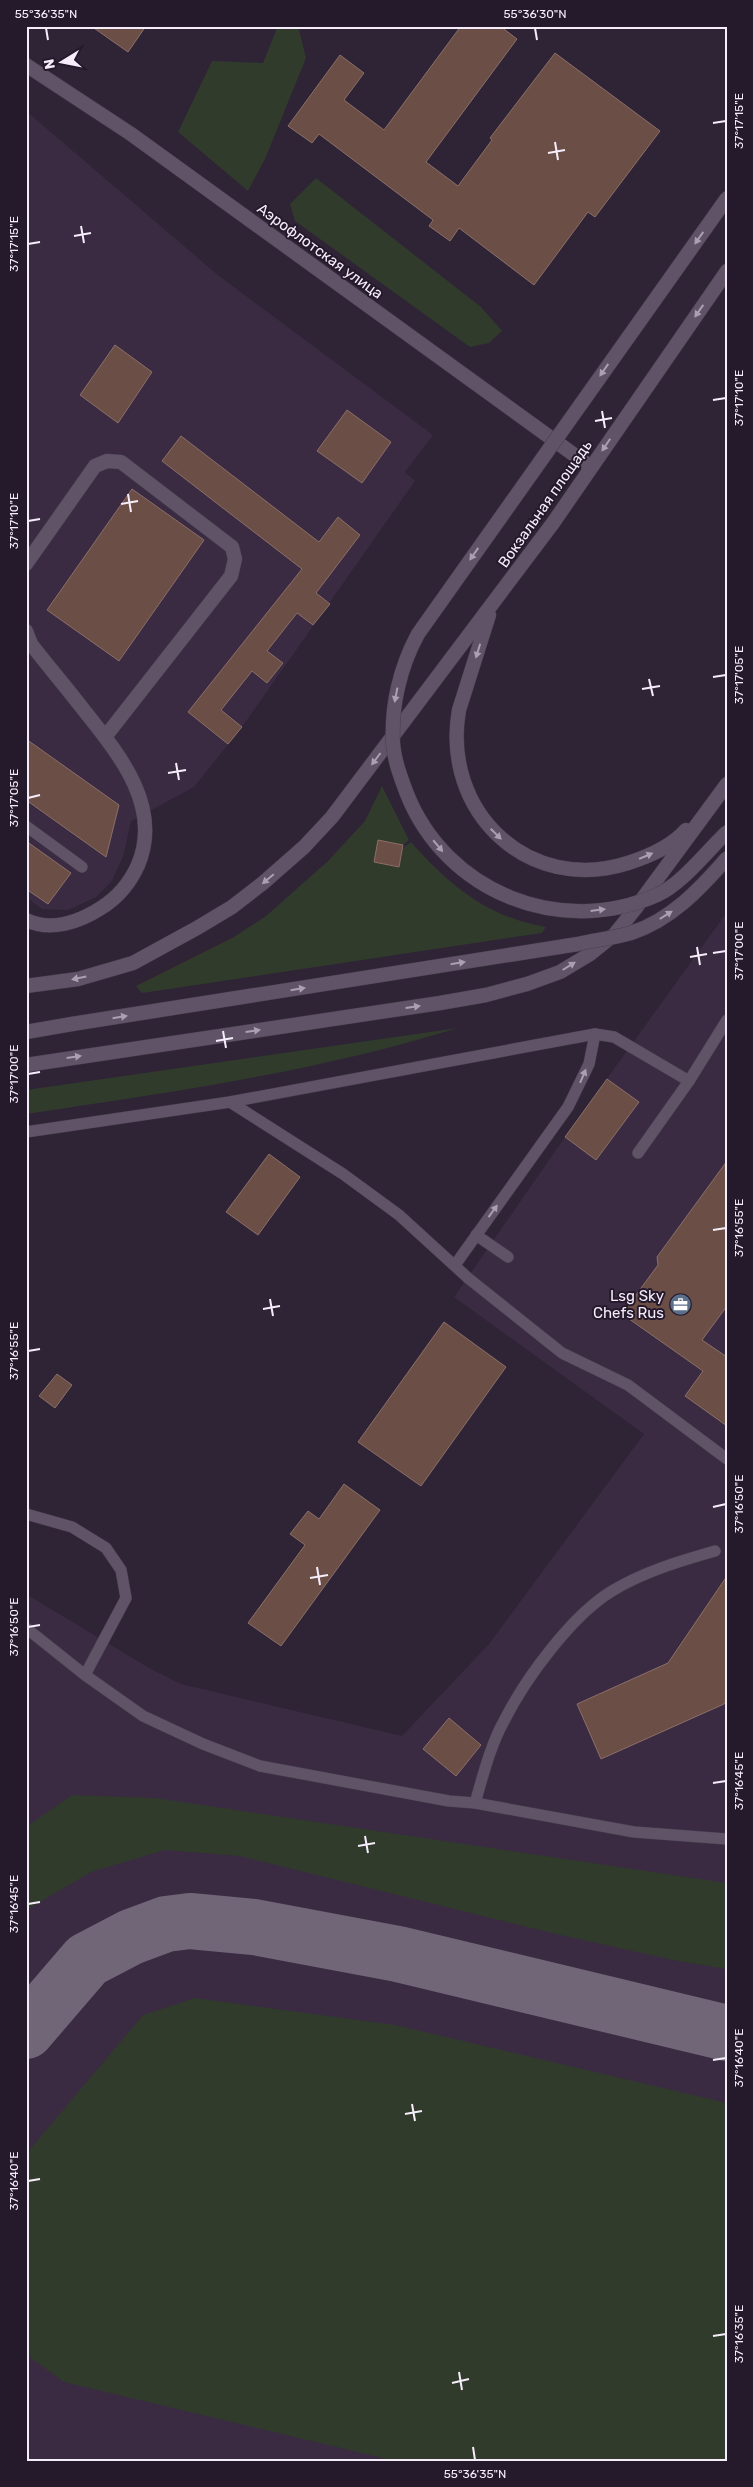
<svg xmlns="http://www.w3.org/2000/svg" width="753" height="2487" font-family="Rubik,sans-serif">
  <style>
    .built { fill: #3a2b43 }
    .green { fill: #303b2c }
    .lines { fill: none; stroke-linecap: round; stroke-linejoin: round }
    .taxiway { stroke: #706677; stroke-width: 56 }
    .building { fill: #6b4f47; stroke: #8b6f68 }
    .service-casing { stroke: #483e4e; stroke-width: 12 }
    .minor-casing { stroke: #483e4e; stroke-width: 15 }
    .tertiary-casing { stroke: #483e4e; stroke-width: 15 }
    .secondary-casing { stroke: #483e4e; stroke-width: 15 }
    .service { stroke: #605368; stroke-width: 11 }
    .minor { stroke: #605368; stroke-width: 14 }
    .tertiary { stroke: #605368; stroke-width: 14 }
    .secondary { stroke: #605368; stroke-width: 14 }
    .tertiary-bridge-casing { stroke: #483e4e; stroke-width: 15; stroke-linecap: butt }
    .tertiary-bridge { stroke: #605368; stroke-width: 14 }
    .oneway { fill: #aaa0b1 }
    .ticks { fill: none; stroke: #f5edfa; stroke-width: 2 }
    .labels { text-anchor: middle; stroke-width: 4; stroke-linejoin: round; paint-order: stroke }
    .street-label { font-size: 15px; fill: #f5edfa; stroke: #25192c }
    .poi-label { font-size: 15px; fill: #f5edfa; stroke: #25192c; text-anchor: end }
    .neatline { fill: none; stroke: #f5edfa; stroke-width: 2 }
    .ticks-label { font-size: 12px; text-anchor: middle; fill: #f5edfa }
  </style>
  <rect width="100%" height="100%" fill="#2f2336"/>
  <!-- built -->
  <g class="built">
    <polygon points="26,111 219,276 433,435 405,472 415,481 242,727 194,787 131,821 123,857 111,882 96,897 68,910 42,909 26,897"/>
    <polygon points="727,912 727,2461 26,2461 26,1594 149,1668 181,1684 402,1736 489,1644 644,1434 454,1297 565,1137"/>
  </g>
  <!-- green -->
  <g class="green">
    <polygon points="280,26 298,26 306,58 265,159 248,191 178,132 212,61 263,63 277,28"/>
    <polygon points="316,178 481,307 502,331 489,343 470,347 295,221 290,204"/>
    <path d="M382 786 409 840 403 845 378 840 374 862 399 867 403 848 411 842C449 885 487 917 546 927L542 933 142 993 136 986 234 937 266 916 328 861 365 821Z"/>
    <path d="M458 1028C316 1072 173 1092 26 1114V1090Z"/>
    <polygon points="72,1795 155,1798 727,1883 727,1969 678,1961 556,1934 240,1856 165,1850 91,1872 35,1905 26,1912 26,1827"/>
    <polygon points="195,1998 395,2025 727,2103 727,2461 395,2461 64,2382 31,2358 26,2350 26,2154 143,2015"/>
  </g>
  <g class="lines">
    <!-- taxiway -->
    <polyline class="taxiway" points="26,2031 87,1960 131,1937 166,1924 190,1921 254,1927 398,1954 727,2033"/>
  </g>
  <!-- building -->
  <g class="building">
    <polygon points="91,26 146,26 128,52"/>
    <polygon points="461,26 500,26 517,39 426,162 458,186 492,140 490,138 555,53 660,131 595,217 588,212 534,285 459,228 450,241 429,226 433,220 319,134 312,143 288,126 340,55 364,73 344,100 384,130"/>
    <polygon points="115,345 152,372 118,423 80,395"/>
    <polygon points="347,410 391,442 362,483 317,451"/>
    <polygon points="181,436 319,542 338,517 360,535 316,593 330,604 313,625 297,613 267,651 283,663 267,683 252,671 221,710 242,727 228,744 188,712 302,569 162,461"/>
    <polygon points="132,489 204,540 119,661 47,610"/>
    <polygon points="26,739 119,805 106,857 26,800"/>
    <polygon points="378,840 403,845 399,867 374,862"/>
    <polygon points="26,841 71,873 48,904 26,889"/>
    <polygon points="607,1079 639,1102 596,1160 565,1137"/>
    <polygon points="269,1154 300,1177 258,1235 226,1212"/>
    <polygon points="727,1161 727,1306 702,1340 727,1357 727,1426 685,1396 703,1371 622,1314 658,1265 657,1257"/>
    <polygon points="444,1322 506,1367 421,1486 358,1442"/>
    <polygon points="57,1374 72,1385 55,1408 39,1396"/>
    <polygon points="344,1484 380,1510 281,1646 248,1623 305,1545 290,1534 308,1511 319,1519"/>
    <polygon points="727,1576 727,1700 724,1704 601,1759 577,1704 668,1663"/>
    <polygon points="449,1718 481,1745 456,1776 423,1749"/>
  </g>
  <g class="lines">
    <defs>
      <g id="service">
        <polyline points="26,826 82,867"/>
        <polyline points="230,1102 343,1174 399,1215 468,1278 562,1353 628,1385 727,1459"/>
        <polyline points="26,1132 230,1102 595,1034 614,1037 689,1081"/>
        <polyline points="638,1153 689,1081 727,1020"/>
        <polyline points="476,1235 508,1257"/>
        <polyline points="455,1265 568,1107 589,1064 595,1034"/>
        <polyline points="26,1514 72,1527 106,1548 121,1570 126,1598 85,1675"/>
        <polyline points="26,1628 85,1675 143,1716 203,1744 260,1766 449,1801 475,1803 634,1832 727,1839"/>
        <path d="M475 1803C483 1776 490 1746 504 1721 525 1679 572 1615 612 1591 643 1572 680 1561 715 1551"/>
      </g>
      <g id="minor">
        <polyline points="26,65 131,134 591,467"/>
        <polyline points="26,564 95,466 107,461 121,462 232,547 235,559 231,576 105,737"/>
        <path d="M26 631 31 644C48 666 66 687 83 709 118 753 163 806 138 865 130 883 117 898 101 908 79 922 51 932 26 920"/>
      </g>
      <polyline id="tertiary" points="26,1032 72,1024"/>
      <g id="secondary">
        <path d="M489 615 459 710C441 811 528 895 628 863 650 856 671 847 686 830"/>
        <polyline points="26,986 78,979 133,963 197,928 232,907 263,883 304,847 332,817 553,523 727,271"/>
        <polyline points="26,1065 440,1003 486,995 527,984 560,972 590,954 615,934 635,909 727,784"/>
      </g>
    </defs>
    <!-- service casing -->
    <use href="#service" class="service-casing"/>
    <!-- minor casing -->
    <use href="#minor" class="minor-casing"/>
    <!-- tertiary casing -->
    <use href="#tertiary" class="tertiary-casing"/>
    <!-- secondary casing -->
    <use href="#secondary" class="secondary-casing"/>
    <!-- service -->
    <use href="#service" class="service"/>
    <!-- minor -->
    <use href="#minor" class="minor"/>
    <!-- tertiary -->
    <use href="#tertiary" class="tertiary"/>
    <!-- secondary -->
    <use href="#secondary" class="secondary"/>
    <defs>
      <g id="tertiary-bridge">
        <path d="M727 198 418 634C400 667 391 706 393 743 394 760 401 778 407 794 446 892 560 938 657 895 682 884 707 851 727 832"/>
        <path d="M72 1024 578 944C595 940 614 938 631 933 671 920 700 889 727 858"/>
      </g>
    </defs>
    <!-- tertiary-bridge casing -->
    <use href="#tertiary-bridge" class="tertiary-bridge-casing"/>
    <!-- tertiary-bridge -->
    <use href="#tertiary-bridge" class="tertiary-bridge"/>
  </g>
  <!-- one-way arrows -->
  <defs><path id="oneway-solid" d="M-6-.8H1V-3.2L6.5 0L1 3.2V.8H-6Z" transform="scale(1.25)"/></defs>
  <g class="oneway">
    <use href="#oneway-solid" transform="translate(699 238) rotate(125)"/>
    <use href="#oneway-solid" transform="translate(699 311) rotate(125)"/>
    <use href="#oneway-solid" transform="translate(604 370) rotate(125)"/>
    <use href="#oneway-solid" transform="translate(606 445) rotate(124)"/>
    <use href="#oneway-solid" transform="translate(474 554) rotate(125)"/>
    <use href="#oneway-solid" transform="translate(478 651) rotate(107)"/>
    <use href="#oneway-solid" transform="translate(396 695) rotate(101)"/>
    <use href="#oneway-solid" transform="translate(376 759) rotate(127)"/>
    <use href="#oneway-solid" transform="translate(496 834) rotate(44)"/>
    <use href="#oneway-solid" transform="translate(438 846) rotate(50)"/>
    <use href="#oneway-solid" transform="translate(646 856) rotate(-23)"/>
    <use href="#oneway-solid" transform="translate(268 879) rotate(140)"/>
    <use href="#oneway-solid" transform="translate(598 910) rotate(-7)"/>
    <use href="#oneway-solid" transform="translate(666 915) rotate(-32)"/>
    <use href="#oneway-solid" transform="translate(458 963) rotate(-9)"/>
    <use href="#oneway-solid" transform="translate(569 966) rotate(-32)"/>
    <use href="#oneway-solid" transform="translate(79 978) rotate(168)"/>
    <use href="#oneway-solid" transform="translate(298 989) rotate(-9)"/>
    <use href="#oneway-solid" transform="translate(413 1007) rotate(-8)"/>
    <use href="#oneway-solid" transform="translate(120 1017) rotate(-9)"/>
    <use href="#oneway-solid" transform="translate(253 1031) rotate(-8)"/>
    <use href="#oneway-solid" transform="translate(74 1057) rotate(-8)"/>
    <use href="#oneway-solid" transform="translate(583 1076) rotate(-67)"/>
    <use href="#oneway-solid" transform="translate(493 1211) rotate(-54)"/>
  </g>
  <!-- ticks -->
  <path class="ticks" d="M46 28 48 40M535 28 537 40M713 123 726 121M555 142 558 160M548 153 565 150M81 226 84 243M74 236 91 233M28 244 40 242M713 400 726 398M602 411 605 428M595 421 612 418M128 494 131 512M121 504 138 501M28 521 40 519M713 677 726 675M649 679 653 696M642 689 660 686M176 763 179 780M168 773 186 770M28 798 40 795M697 947 700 965M713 953 726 951M690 957 707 954M223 1031 226 1048M216 1041 233 1038M28 1074 40 1072M713 1230 726 1228M270 1299 273 1316M263 1309 280 1306M28 1351 40 1349M713 1507 726 1504M317 1567 320 1585M310 1578 328 1575M28 1627 40 1625M713 1783 726 1781M365 1836 368 1853M358 1846 375 1843M28 1904 40 1902M713 2060 726 2058M412 2104 415 2121M405 2114 422 2111M28 2181 40 2179M713 2336 726 2334M459 2372 462 2390M452 2383 469 2379M473 2447 475 2460"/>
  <!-- icons -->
  <defs>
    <symbol id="office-disc" viewBox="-11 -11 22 22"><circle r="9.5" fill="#5c6f8a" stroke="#25192c"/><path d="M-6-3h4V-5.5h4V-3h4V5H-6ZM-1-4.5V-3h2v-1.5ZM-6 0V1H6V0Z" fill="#fff"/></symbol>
  </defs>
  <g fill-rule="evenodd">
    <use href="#office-disc" x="668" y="1292" width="25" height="25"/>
  </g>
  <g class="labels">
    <!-- street labels -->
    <g class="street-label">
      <text transform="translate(320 251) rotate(36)" y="5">Аэрофлотская улица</text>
      <text transform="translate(545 504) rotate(-55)" y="5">Вокзальная площадь</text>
    </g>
    <!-- poi labels -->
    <g class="poi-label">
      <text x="664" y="1301">Lsg Sky<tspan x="664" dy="17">Chefs Rus</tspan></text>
    </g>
  </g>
  <!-- border -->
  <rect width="753" height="2487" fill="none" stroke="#25192c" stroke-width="55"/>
  <!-- north arrow -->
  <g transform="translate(62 62) rotate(260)" stroke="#25192c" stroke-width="4" paint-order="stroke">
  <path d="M0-4L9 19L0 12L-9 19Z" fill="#f5edfa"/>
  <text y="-8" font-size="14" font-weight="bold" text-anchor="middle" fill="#f5edfa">N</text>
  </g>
  <rect x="28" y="28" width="698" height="2432" class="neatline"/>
  <g class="ticks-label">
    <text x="46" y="18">55°36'35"N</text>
    <text x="535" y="18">55°36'30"N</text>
    <text transform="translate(739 121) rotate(-90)" y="4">37°17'15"E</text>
    <text transform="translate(14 244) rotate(-90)" y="4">37°17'15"E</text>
    <text transform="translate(739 398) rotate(-90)" y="4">37°17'10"E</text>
    <text transform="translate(14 521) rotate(-90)" y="4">37°17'10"E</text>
    <text transform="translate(739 675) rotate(-90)" y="4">37°17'05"E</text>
    <text transform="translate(14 798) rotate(-90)" y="4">37°17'05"E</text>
    <text transform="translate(739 951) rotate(-90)" y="4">37°17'00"E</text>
    <text transform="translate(14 1074) rotate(-90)" y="4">37°17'00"E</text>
    <text transform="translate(739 1228) rotate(-90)" y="4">37°16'55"E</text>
    <text transform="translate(14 1351) rotate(-90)" y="4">37°16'55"E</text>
    <text transform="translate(739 1504) rotate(-90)" y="4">37°16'50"E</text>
    <text transform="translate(14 1627) rotate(-90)" y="4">37°16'50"E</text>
    <text transform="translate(739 1781) rotate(-90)" y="4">37°16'45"E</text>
    <text transform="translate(14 1904) rotate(-90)" y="4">37°16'45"E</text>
    <text transform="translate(739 2058) rotate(-90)" y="4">37°16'40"E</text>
    <text transform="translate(14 2181) rotate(-90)" y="4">37°16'40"E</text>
    <text transform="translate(739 2334) rotate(-90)" y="4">37°16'35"E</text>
    <text x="475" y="2478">55°36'35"N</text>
  </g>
</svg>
